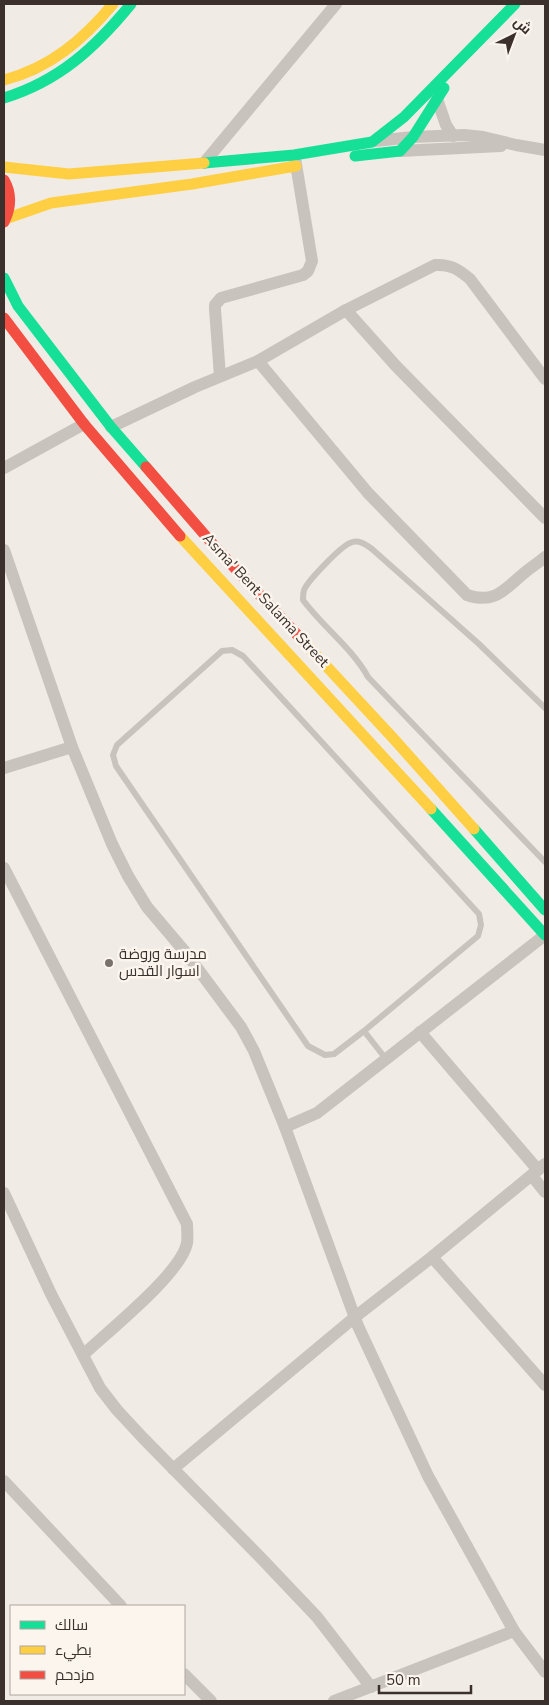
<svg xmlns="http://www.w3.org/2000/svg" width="549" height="1705" font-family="'Nunito Sans',Cairo,sans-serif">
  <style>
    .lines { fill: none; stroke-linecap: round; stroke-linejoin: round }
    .lane { stroke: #c9c3be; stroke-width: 6 }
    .street { stroke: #c9c3be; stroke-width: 12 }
    .fast { stroke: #16e098; stroke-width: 11 }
    .slow { stroke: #ffcf43; stroke-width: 11 }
    .jam { stroke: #f24e42; stroke-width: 11 }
    .poi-dot { fill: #7a716c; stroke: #fbf5ee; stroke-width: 2 }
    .labels { text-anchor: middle; stroke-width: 5; stroke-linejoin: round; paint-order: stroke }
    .street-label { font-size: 15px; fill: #3b302b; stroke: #fbf5ee }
    .poi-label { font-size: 15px; fill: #3b302b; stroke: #fbf5ee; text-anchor: start }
  </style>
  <rect width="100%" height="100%" fill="#f0ebe5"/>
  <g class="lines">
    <!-- lane -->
    <g class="lane">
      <path d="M545 708 479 644 372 549C365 544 358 539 350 543 340 547 310 579 305 588 303 591 303 596 303 600 323 627 352 648 368 677L545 862"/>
      <polyline points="364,1031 478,936 481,925 479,914 243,656 232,650 222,651 117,745 113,755 116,766 308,1046 325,1055 334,1054 364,1031 386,1059"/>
    </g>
    <!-- street -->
    <g class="street">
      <polyline points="437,99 446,125 453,136"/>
      <polyline points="375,141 413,137 464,135 483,137 516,145 545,150"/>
      <polyline points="400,151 501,146"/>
      <polyline points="204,163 336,4"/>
      <polyline points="346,310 396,366 545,518"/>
      <path d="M258 361 368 493 467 595C494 604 503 591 523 574 530 568 538 563 545 557"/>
      <polyline points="220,376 215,309 215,305 221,298 303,275 308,271 312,261 295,158"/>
      <path d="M111 427 195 387 258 361 346 310 435 265C450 264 458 269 470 279L545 379"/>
      <polyline points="4,468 84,424"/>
      <polyline points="4,550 72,747 112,844 128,876 147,907 186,953 241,1027 254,1051 285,1127 358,1326 428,1476 514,1631 545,1672"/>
      <polyline points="4,768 72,747"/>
      <path d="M4 868 187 1224C187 1230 188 1237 187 1243 181 1274 107 1332 83 1355"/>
      <polyline points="420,1032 538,1170"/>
      <polyline points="285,1127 317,1113 545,935"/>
      <polyline points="532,1176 545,1192"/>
      <polyline points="4,1193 51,1294 100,1388 117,1410 143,1438 260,1557 317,1617 371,1687"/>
      <polyline points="432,1257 545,1385"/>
      <polyline points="173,1469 355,1317 432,1257 545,1164"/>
      <polyline points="4,1481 121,1606"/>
      <polyline points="184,1674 211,1701"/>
      <polyline points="334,1701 514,1631"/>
    </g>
    <!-- fast -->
    <g class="fast">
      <path d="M4 98C59 81 95 48 131 4"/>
      <polyline points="355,156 400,151 413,137 444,88"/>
      <polyline points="204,163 294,155 372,142 404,117 515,4"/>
      <polyline points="4,278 18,306 111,427 146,467"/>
      <polyline points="431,809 545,935"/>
      <polyline points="474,829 545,910"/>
    </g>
    <!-- slow -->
    <g class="slow">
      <path d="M4 80C50 68 83 40 113 4"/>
      <polyline points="4,167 69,174 204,163"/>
      <polyline points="5,219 51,203 192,184 296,166"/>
      <polyline points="180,536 431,809"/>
      <polyline points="303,641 393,738 474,829"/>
    </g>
    <!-- jam -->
    <g class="jam">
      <path d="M4 180C12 194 11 208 4 222"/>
      <polyline points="4,318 84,424 180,536"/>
      <polyline points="146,467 217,549 303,641"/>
    </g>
  </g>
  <!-- markers -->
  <circle class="poi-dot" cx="109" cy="963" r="5"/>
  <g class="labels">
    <!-- street labels -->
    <g class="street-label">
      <text transform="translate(266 600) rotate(47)" y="5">Asma' Bent Salama Street</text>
    </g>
    <!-- poi labels -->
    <g class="poi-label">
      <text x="119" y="959">مدرسة وروضة<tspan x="119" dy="17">اسوار القدس</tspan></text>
    </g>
  </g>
  <!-- border -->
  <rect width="549" height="1705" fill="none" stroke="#3b302b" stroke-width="10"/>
  <!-- legend -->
  <rect x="10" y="1605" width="175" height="90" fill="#fbf5ee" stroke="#aea6a0"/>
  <rect x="20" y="1621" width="25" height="8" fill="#16e098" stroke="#aea6a0"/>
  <text x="55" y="1630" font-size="15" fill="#3b302b">سالك</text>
  <rect x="20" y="1646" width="25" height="8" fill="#ffcf43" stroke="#aea6a0"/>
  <text x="55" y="1655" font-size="15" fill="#3b302b">بطيء</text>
  <rect x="20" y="1671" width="25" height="8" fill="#f24e42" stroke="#aea6a0"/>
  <text x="55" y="1680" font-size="15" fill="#3b302b">مزدحم</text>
  <!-- north arrow -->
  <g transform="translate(514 35) rotate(42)" stroke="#fbf5ee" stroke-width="4" paint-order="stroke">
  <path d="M0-4L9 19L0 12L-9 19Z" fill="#3b302b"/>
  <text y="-8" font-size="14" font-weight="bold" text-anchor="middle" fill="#3b302b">ش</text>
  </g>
  <!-- scale -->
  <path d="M379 1685v8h92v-8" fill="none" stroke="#3b302b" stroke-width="2.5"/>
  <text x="386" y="1685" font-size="15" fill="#3b302b" stroke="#fbf5ee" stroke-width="4" paint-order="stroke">50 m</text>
</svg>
